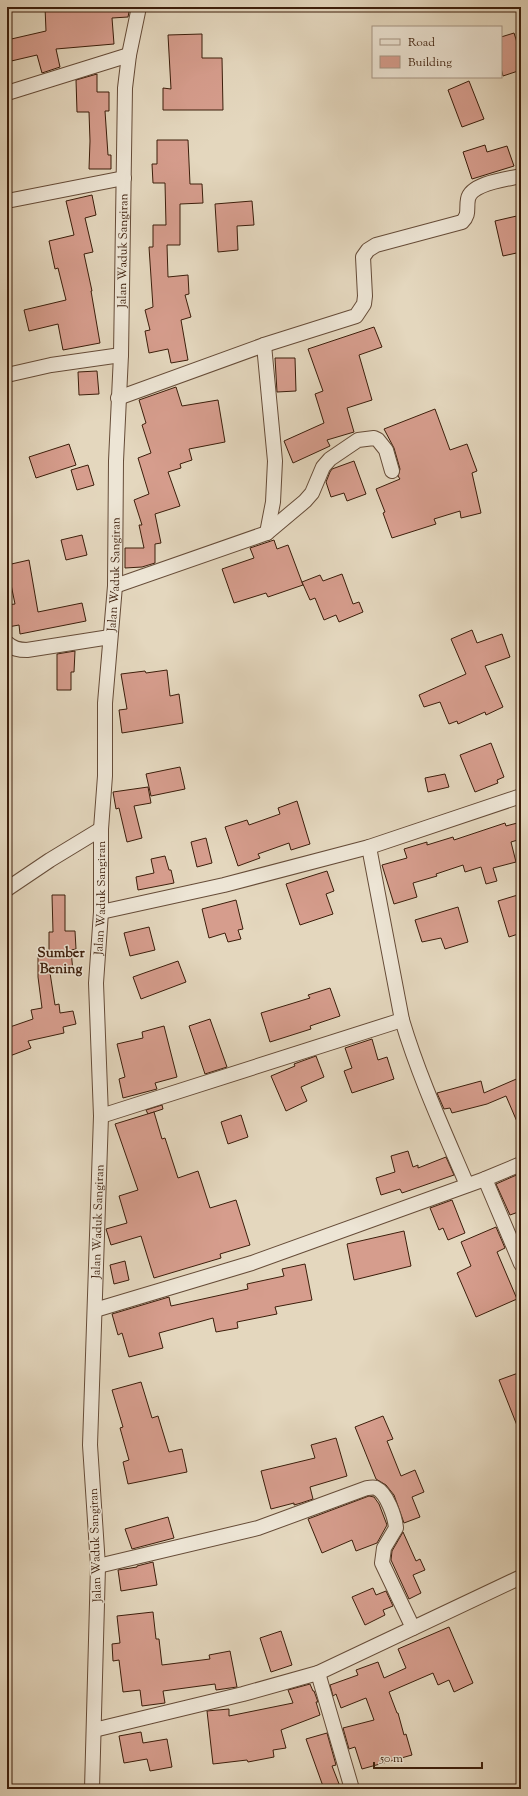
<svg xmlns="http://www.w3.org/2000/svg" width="528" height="1796" font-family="'Sorts Mill Goudy',serif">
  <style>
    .building { fill: #d69d8d; stroke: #3c1e0b }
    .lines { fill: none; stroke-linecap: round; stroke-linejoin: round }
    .minor-casing { stroke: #664c38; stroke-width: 16 }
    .minor { stroke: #ede5d5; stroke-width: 14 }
    .labels { text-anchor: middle; stroke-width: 3; stroke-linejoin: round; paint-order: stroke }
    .street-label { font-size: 12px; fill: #3c1e0b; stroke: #ede5d5 }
    .quarter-label { font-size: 14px; font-weight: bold; fill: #3c1e0b; stroke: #ede5d5 }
  </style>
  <rect width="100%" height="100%" fill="#e4d7be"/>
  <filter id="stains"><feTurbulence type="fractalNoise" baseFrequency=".005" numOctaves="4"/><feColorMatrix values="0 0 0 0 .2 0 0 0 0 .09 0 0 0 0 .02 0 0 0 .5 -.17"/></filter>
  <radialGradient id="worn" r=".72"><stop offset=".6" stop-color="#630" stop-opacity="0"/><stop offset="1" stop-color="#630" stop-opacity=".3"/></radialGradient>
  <!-- building -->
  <g class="building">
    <polygon points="45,7 130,7 128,17 112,18 114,44 56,49 60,67 42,73 37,55 7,62 7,40 46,31"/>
    <polygon points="514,33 521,55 521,70 503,76 501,68 501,37"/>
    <polygon points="202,34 202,58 222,58 223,110 163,110 163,88 171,89 168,35"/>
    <polygon points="97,74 97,92 109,92 109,111 105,111 108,155 111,155 111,169 89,169 90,141 89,112 77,112 76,80"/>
    <polygon points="469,81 484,119 462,127 448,90"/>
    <polygon points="157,140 188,140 190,184 202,184 203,203 180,204 180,245 167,245 168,277 188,275 189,294 185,295 191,317 181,320 188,360 171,363 168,349 149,353 145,331 150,330 145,310 153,307 149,247 153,247 153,225 166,225 165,183 153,183 152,164 157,164"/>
    <polygon points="485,145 487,152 507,146 514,166 472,179 463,152"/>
    <polygon points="92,195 96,215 85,218 93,252 84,254 92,291 91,291 100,343 63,350 58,324 29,331 24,310 66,300 58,268 55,269 49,241 74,235 66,201"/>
    <polygon points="252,201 254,225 237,226 238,250 218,252 215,204"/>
    <polygon points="521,215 521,252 503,256 495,221"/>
    <polygon points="374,327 382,347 359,355 372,400 347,408 354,432 327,440 330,446 293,463 284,441 324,423 315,394 323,391 308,349"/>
    <polygon points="275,358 295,358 296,391 277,392"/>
    <polygon points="97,371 99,394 79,395 78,372"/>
    <polygon points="176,387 182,406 218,400 225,442 189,449 192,460 180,464 181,468 168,472 180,506 155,514 161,543 155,544 155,563 142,567 125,568 125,548 144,548 139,525 142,525 134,500 149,494 138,458 151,453 142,425 146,423 139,400"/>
    <polygon points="435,409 450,450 467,444 477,471 472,473 481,513 461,518 460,511 434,519 436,524 392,538 383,513 385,512 376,489 400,479 398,476 400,469 394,448 384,429"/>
    <polygon points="69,444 76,465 36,478 29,457"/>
    <polygon points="354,461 366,494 347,501 344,493 331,497 326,482 330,472 332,469"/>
    <polygon points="88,465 94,485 77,490 71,470"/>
    <polygon points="82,535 87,555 66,560 61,540"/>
    <polygon points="274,540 277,549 288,545 303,585 268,597 266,593 234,603 222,569 254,558 250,548"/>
    <polygon points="29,560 38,612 82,603 86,621 20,634 19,625 8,627 7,605 15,604 7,565"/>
    <polygon points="342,574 353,604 359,602 363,612 339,622 336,615 324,620 315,598 310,600 302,582 320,575 323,581"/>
    <polygon points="472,630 477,643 502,634 510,657 485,666 503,707 486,715 485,712 458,724 457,721 449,724 440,702 424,707 419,695 466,674 451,639"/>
    <polygon points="75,651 74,672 71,672 71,690 57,690 57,654"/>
    <polygon points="167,670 170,696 179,694 183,723 122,733 119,710 127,709 121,674 145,671 146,673"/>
    <polygon points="491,743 504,777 497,780 498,783 475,792 460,755"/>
    <polygon points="180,767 185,789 151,796 146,774"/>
    <polygon points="445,774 449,787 428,792 425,778"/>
    <polygon points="148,787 151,803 134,806 142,838 127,842 119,808 116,809 113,792"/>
    <polygon points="297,801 310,844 291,850 289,843 258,854 260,858 238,866 225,827 247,820 249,825 280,814 278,808"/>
    <polygon points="521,822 521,839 511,842 516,862 493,868 497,881 486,884 481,867 465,872 463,865 436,874 437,876 413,883 417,897 394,904 382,865 407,858 404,849 427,842 427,845 453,837 454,840 505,823 506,826"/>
    <polygon points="206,838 212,863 197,867 191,842"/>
    <polygon points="165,856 169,870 171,870 174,883 138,890 136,877 154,873 151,859"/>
    <polygon points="327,871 334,891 326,894 333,914 300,925 286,884"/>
    <polygon points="521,894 521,933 509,937 498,901"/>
    <polygon points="52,895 65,895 65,931 75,931 76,949 71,950 73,972 50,973 55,1005 59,1004 60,1013 73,1011 76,1024 63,1027 64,1033 28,1041 31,1048 7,1057 7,1028 33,1019 31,1010 42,1008 38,977 38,954 49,953 49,932 53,932"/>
    <polygon points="236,900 243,929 238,930 241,939 228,942 225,933 209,938 202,909"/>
    <polygon points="458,907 468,942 445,949 441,938 422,942 415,920"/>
    <polygon points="149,927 155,950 130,956 124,933"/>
    <polygon points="178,961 186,982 141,999 133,977"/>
    <polygon points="330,988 340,1016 310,1026 311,1029 270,1042 261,1013 310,998 308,995"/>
    <polygon points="210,1019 227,1067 205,1074 189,1026"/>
    <polygon points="164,1026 177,1077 155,1083 157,1089 123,1098 119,1079 125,1077 117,1044 143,1038 142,1032"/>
    <polygon points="372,1039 378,1060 387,1057 394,1079 352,1093 344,1071 352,1068 345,1048"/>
    <polygon points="316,1056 324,1077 301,1087 307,1101 286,1111 271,1076 295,1066 294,1064"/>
    <polygon points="521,1077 521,1131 506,1096 487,1104 452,1113 450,1108 444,1109 437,1093 481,1081 484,1093"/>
    <polygon points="162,1105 163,1109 148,1114 146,1110"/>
    <polygon points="154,1112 162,1139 165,1138 178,1178 198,1171 210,1208 236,1200 250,1245 220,1254 221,1258 154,1278 141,1236 111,1245 106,1229 127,1223 119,1196 138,1190 115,1124"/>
    <polygon points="241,1115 248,1137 228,1144 221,1122"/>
    <polygon points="408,1151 413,1167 418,1165 418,1168 446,1157 454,1175 402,1193 400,1189 381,1195 376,1178 395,1172 391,1156"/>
    <polygon points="521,1173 521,1211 510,1215 496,1184"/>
    <polygon points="452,1200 465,1233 448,1240 443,1228 439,1230 430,1208"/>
    <polygon points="496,1227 505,1248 497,1252 517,1299 476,1317 457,1273 471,1266 461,1242"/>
    <polygon points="404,1231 411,1266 354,1280 347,1244"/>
    <polygon points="125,1261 129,1280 114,1284 110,1265"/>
    <polygon points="305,1264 312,1300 275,1307 277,1314 237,1322 238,1328 216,1332 213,1318 159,1333 163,1348 129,1357 122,1333 118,1335 112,1314 169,1297 171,1306 248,1289 247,1284 284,1276 282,1269"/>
    <polygon points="521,1372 521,1433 520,1433 499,1380"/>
    <polygon points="141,1382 152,1418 158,1416 169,1452 182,1449 187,1472 128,1484 123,1462 129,1460 120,1428 123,1427 112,1390"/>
    <polygon points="383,1416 393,1439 387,1441 401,1476 415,1470 424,1492 412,1497 420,1517 404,1523 394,1495 386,1485 376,1479 355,1427"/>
    <polygon points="336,1438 347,1476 310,1487 313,1499 301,1503 294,1505 294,1503 271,1509 261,1471 315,1458 311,1445"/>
    <polygon points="369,1496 374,1497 379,1504 387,1525 377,1543 356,1551 352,1540 322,1553 308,1519"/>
    <polygon points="168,1517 174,1538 132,1549 125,1529"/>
    <polygon points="403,1532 416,1561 420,1559 425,1570 413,1575 421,1593 409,1599 391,1560 392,1551"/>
    <polygon points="153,1562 157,1585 121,1591 118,1570 137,1567 137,1566"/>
    <polygon points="373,1588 376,1595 386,1591 393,1606 383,1610 385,1615 365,1625 352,1597"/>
    <polygon points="153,1612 156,1639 159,1639 162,1665 210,1659 209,1655 230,1651 237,1687 216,1690 215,1684 163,1691 165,1703 142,1706 140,1690 123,1692 119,1660 113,1661 112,1644 120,1643 117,1616"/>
    <polygon points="449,1627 473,1683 454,1692 449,1680 438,1685 433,1673 389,1692 397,1713 398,1713 404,1735 406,1734 412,1755 362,1769 355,1747 349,1749 343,1728 374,1720 366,1698 341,1708 336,1694 333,1696 330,1685 358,1675 356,1670 378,1662 384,1678 406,1668 398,1649"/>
    <polygon points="281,1631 292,1665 271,1672 260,1638"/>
    <polygon points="310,1684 313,1691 314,1691 318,1702 316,1702 320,1715 281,1730 286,1748 273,1750 274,1757 248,1762 247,1760 213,1764 207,1711 229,1709 229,1716 293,1703 288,1690"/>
    <polygon points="141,1732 143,1743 167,1739 172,1767 150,1771 147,1759 124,1763 119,1736"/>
    <polygon points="327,1733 336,1765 332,1766 341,1789 324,1789 306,1739"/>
  </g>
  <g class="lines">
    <defs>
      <g id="minor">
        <polyline points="7,93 129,55"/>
        <polyline points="7,201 124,178"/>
        <polyline points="264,345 275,461 273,502 267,533"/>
        <polyline points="7,375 51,365 121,355"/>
        <path d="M118 398 264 345 356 316 364 304 365 296 363 257 368 250 376 245 462 222C470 214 466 209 468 199 471 183 508 179 521 176"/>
        <polyline points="115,586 267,533 305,501 312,493 323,467 330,459 358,440 374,438 378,440 386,450 392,471"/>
        <path d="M7 643C13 649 19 650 27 650L110 637"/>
        <path d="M369 847 402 1020C419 1077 444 1131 467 1185"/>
        <polyline points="7,889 50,860 101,829"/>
        <polyline points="101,912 224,885 369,847 521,796"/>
        <polyline points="101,1116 402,1020"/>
        <polyline points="485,1179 521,1264"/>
        <polyline points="95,1310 252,1263 485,1179 521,1164"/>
        <path d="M98 1566 258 1528 367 1488C370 1488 373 1487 376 1488 387 1493 395 1517 396 1528L384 1548 382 1563 413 1628"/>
        <polyline points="318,1673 352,1789"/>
        <polyline points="94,1730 243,1694 318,1673 521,1577"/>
        <path id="s1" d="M92 1789 98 1566 90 1445 101 1116 96 983 101 912V829L105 776V703L115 586 116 461 121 355 125 88 129 55 139 7"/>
      </g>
    </defs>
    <!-- minor casing -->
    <use href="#minor" class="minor-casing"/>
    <!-- minor -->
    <use href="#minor" class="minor"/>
  </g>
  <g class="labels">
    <!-- street labels -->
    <g class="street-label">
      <text dy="4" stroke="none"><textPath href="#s1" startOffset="1540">Jalan Waduk Sangiran</textPath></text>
      <text dy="4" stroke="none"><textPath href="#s1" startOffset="1216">Jalan Waduk Sangiran</textPath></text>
      <text dy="4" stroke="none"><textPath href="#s1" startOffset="892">Jalan Waduk Sangiran</textPath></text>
      <text dy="4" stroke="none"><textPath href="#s1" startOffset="568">Jalan Waduk Sangiran</textPath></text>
      <text transform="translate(95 1545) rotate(-92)" y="4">Jalan Waduk Sangiran</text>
    </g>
    <!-- quarter labels -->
    <g class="quarter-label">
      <text x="61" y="957">Sumber<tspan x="61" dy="16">Bening</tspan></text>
    </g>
  </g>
  <!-- margin -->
  <rect width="528" height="1796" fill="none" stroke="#e4d7be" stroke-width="24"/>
  <rect x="8" y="8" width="512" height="1780" fill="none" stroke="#3c1e0b" stroke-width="2"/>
  <rect x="12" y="12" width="504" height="1772" fill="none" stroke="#3c1e0b"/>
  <!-- legend -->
  <rect x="372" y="26" width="130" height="52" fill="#ede5d5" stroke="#a69584"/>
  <rect x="380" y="39" width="20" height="6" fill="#ede5d5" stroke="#a69584"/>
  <text x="408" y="46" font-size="12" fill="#3c1e0b">Road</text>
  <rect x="380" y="56" width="20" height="12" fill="#d69d8d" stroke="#a69584"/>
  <text x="408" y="66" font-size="12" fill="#3c1e0b">Building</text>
  <!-- scale -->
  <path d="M374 1762v6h108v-6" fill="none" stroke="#3c1e0b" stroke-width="2"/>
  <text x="380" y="1762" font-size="12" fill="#3c1e0b" stroke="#ede5d5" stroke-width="3" paint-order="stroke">50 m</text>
  <rect width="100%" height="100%" filter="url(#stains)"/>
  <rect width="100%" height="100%" fill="url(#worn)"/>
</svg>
